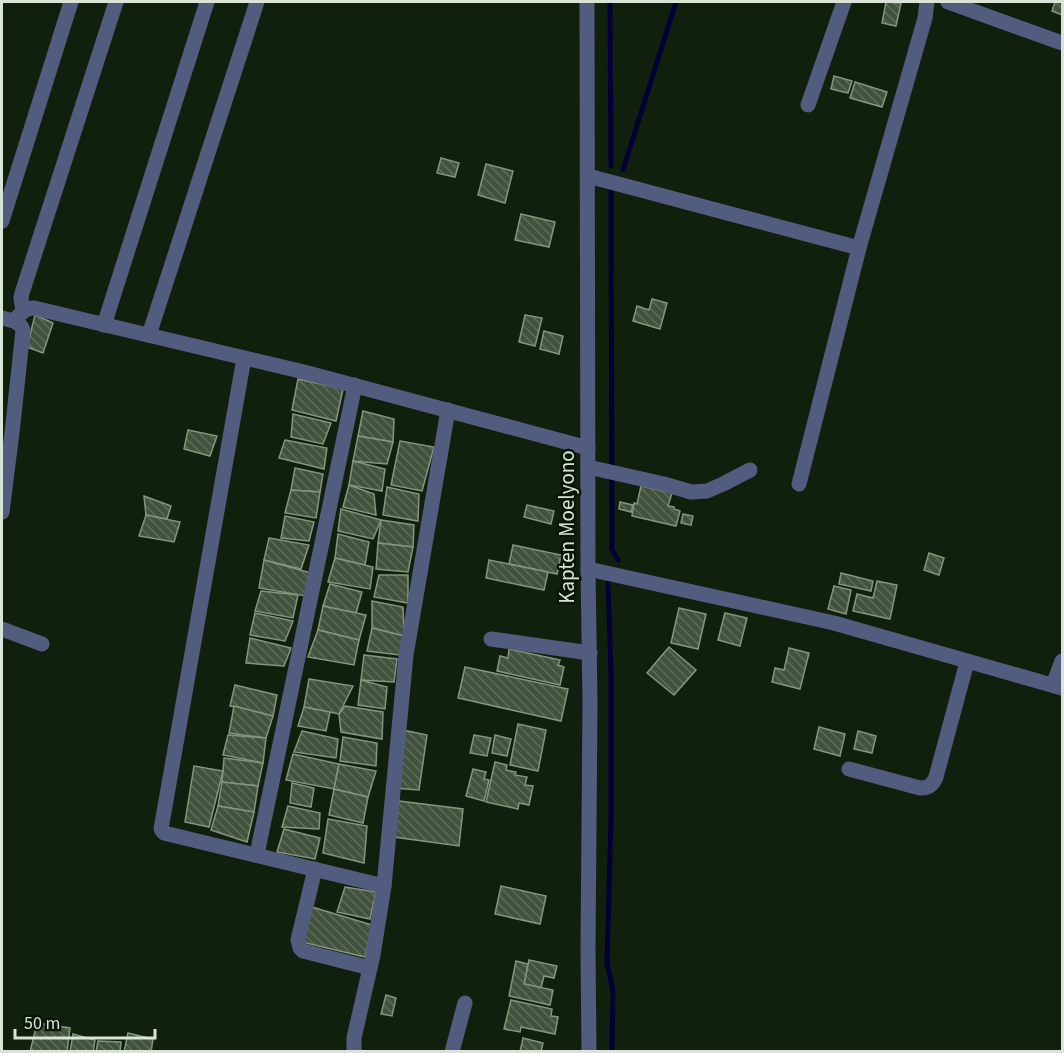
<svg xmlns="http://www.w3.org/2000/svg" width="1064" height="1053" font-family="'Source Sans 3',sans-serif">
  <style>
    .lines { fill: none; stroke-linecap: round; stroke-linejoin: round }
    .stream { stroke: #040036; stroke-width: 5 }
    .building { fill: url(#building-back-hatch); stroke: #83967e; stroke-width: 1.5 }
    .minor { stroke: #525c7f; stroke-width: 15 }
    .labels { text-anchor: middle; stroke-width: 5; stroke-linejoin: round; paint-order: stroke }
    .street-label { font-size: 21px; fill: #d9e3d6; stroke: #081605 }
  </style>
  <defs>
    <pattern id="building-back-hatch" width="6" height="6" patternUnits="userSpaceOnUse" patternTransform="scale(1.5)"><rect width="6" height="6" fill="#42533d"/><path d="M-1 5l2 2M0 0l6 6M5-1l2 2" fill="none" stroke="#5d6c58"/></pattern>
  </defs>
  <rect width="100%" height="100%" fill="#11200d"/>
  <g class="lines">
    <!-- stream -->
    <g class="stream">
      <polyline points="610,2 611,166"/>
      <polyline points="623,170 676,2"/>
      <polyline points="611,191 612,550 618,560"/>
      <polyline points="608,583 611,670 611,820 607,963 613,991 612,1052"/>
    </g>
  </g>
  <!-- building -->
  <g class="building">
    <polygon points="886,2 901,3 896,26 882,23"/>
    <polygon points="1055,2 1062,2 1062,15 1052,11"/>
    <polygon points="834,76 852,81 848,93 831,89"/>
    <polygon points="855,82 887,92 882,107 850,98"/>
    <polygon points="441,158 459,163 455,177 437,173"/>
    <polygon points="486,164 513,171 505,203 478,195"/>
    <polygon points="521,214 555,222 549,247 515,240"/>
    <polygon points="652,299 667,303 660,329 633,321 637,306 649,310"/>
    <polygon points="35,315 53,323 43,353 27,347"/>
    <polygon points="525,315 542,318 535,346 519,342"/>
    <polygon points="544,331 563,336 559,354 540,349"/>
    <polygon points="298,379 343,389 336,421 292,410"/>
    <polygon points="363,411 394,419 393,442 358,436"/>
    <polygon points="293,414 331,423 323,444 291,437"/>
    <polygon points="188,430 217,436 210,456 184,449"/>
    <polygon points="358,436 393,442 387,464 353,461"/>
    <polygon points="285,440 327,448 324,469 279,458"/>
    <polygon points="400,441 434,447 422,491 391,485"/>
    <polygon points="353,461 385,469 382,491 349,485"/>
    <polygon points="295,468 323,474 320,492 291,490"/>
    <polygon points="349,485 374,494 376,515 343,507"/>
    <polygon points="641,486 672,493 668,506 674,507 674,509 680,511 676,526 632,516 634,503 637,504"/>
    <polygon points="387,487 419,494 418,521 383,515"/>
    <polygon points="291,490 320,492 316,518 285,513"/>
    <polygon points="144,496 171,506 167,519 146,515"/>
    <polygon points="620,502 633,505 631,512 619,509"/>
    <polygon points="527,505 554,511 551,524 524,517"/>
    <polygon points="341,509 381,520 373,539 338,531"/>
    <polygon points="683,514 693,516 691,525 681,523"/>
    <polygon points="146,515 180,522 174,542 139,536"/>
    <polygon points="285,516 314,522 309,541 281,538"/>
    <polygon points="381,520 414,525 413,547 378,543"/>
    <polygon points="338,534 369,542 365,565 335,558"/>
    <polygon points="269,538 309,545 301,569 264,560"/>
    <polygon points="378,543 413,547 408,572 376,569"/>
    <polygon points="513,545 561,555 557,574 509,564"/>
    <polygon points="929,553 944,558 939,575 924,570"/>
    <polygon points="335,558 373,567 370,589 328,582"/>
    <polygon points="264,560 311,573 306,596 259,588"/>
    <polygon points="489,560 548,572 544,590 486,578"/>
    <polygon points="841,573 873,581 871,591 839,584"/>
    <polygon points="379,575 408,575 408,603 374,597"/>
    <polygon points="877,581 897,585 890,619 853,611 857,594 873,598"/>
    <polygon points="330,584 362,592 356,613 323,606"/>
    <polygon points="834,586 851,590 846,614 828,609"/>
    <polygon points="261,591 298,595 293,618 255,611"/>
    <polygon points="372,601 403,607 404,636 372,628"/>
    <polygon points="323,606 366,615 359,640 318,630"/>
    <polygon points="679,608 706,614 698,649 671,643"/>
    <polygon points="255,613 293,621 285,641 250,635"/>
    <polygon points="725,613 747,618 740,646 718,640"/>
    <polygon points="372,628 404,636 400,655 367,651"/>
    <polygon points="318,630 359,640 354,665 308,657"/>
    <polygon points="250,638 291,648 284,666 246,663"/>
    <polygon points="669,647 696,670 674,695 647,673"/>
    <polygon points="789,648 809,653 800,689 772,682 775,668 784,670"/>
    <polygon points="509,649 560,660 558,665 564,667 560,685 497,671 500,656 508,658"/>
    <polygon points="364,655 397,659 394,682 361,680"/>
    <polygon points="465,667 568,689 561,721 458,698"/>
    <polygon points="309,679 353,686 339,714 304,707"/>
    <polygon points="361,680 387,687 385,709 358,705"/>
    <polygon points="235,685 277,695 273,716 230,706"/>
    <polygon points="234,706 273,716 266,738 229,733"/>
    <polygon points="345,706 383,712 382,739 341,732 339,714"/>
    <polygon points="304,707 330,712 326,731 298,726"/>
    <polygon points="518,724 546,730 538,771 510,765"/>
    <polygon points="819,727 845,734 840,756 814,749"/>
    <polygon points="403,730 427,735 419,790 394,788"/>
    <polygon points="302,731 338,739 336,758 294,752"/>
    <polygon points="858,731 876,736 872,753 854,749"/>
    <polygon points="228,735 266,738 263,763 223,755"/>
    <polygon points="474,735 491,738 487,756 470,753"/>
    <polygon points="495,735 511,739 507,756 492,753"/>
    <polygon points="343,737 377,743 376,766 340,761"/>
    <polygon points="293,754 339,764 334,789 286,780"/>
    <polygon points="224,758 263,763 258,786 222,782"/>
    <polygon points="495,762 507,765 506,770 516,772 515,775 527,777 525,785 533,786 529,805 519,803 518,809 486,802"/>
    <polygon points="339,764 376,771 368,797 334,789"/>
    <polygon points="194,766 223,771 209,827 185,822"/>
    <polygon points="473,769 486,772 484,779 489,780 484,801 466,796"/>
    <polygon points="222,782 258,786 254,812 218,806"/>
    <polygon points="292,783 314,788 311,807 290,803"/>
    <polygon points="334,789 368,797 363,823 329,815"/>
    <polygon points="399,801 463,809 459,846 394,837"/>
    <polygon points="218,806 254,812 247,842 211,830"/>
    <polygon points="288,806 320,813 319,829 282,827"/>
    <polygon points="328,819 367,826 364,863 323,853"/>
    <polygon points="284,829 320,838 315,859 277,852"/>
    <polygon points="501,886 546,896 540,924 495,914"/>
    <polygon points="345,887 376,892 370,919 337,912"/>
    <polygon points="312,907 372,925 365,957 302,942"/>
    <polygon points="529,960 557,966 554,978 544,976 541,988 524,984"/>
    <polygon points="516,961 528,964 524,984 553,990 550,1005 509,996"/>
    <polygon points="386,995 396,998 392,1016 381,1014"/>
    <polygon points="511,1000 552,1009 551,1016 558,1017 555,1034 521,1027 520,1032 504,1029"/>
    <polygon points="37,1023 70,1028 67,1052 30,1052"/>
    <polygon points="128,1033 153,1039 151,1052 124,1052"/>
    <polygon points="73,1034 95,1040 93,1052 70,1052"/>
    <polygon points="523,1038 543,1043 541,1052 520,1052"/>
    <polygon points="98,1041 121,1042 120,1052 96,1052"/>
  </g>
  <g class="lines">
    <!-- minor -->
    <g class="minor">
      <polyline points="587,2 588,569 590,702 588,949 589,1052"/>
      <polyline points="948,2 1062,43"/>
      <polyline points="808,105 844,2"/>
      <polyline points="588,176 859,248"/>
      <polyline points="2,221 71,2"/>
      <polyline points="23,311 21,298 22,293 116,2"/>
      <path d="M2 318C10 320 20 321 23 330L12 433 2 512"/>
      <path d="M14 321C20 314 25 308 34 308L304 372 588 448"/>
      <polyline points="104,325 207,2"/>
      <polyline points="149,335 257,2"/>
      <polyline points="244,358 161,829 164,833 384,886"/>
      <polyline points="588,467 664,484 691,492 707,491 723,484 750,470"/>
      <polyline points="799,484 859,248 925,18 927,2"/>
      <polyline points="588,569 834,623 1062,688"/>
      <polyline points="2,629 42,644"/>
      <polyline points="491,639 590,653"/>
      <polyline points="1053,685 1062,661"/>
      <path d="M849 769 920 788C928 788 933 785 936 777L967 662"/>
      <polyline points="257,854 355,385"/>
      <polyline points="315,869 298,940 300,948 303,951 370,968"/>
      <polyline points="355,1052 354,1049 354,1038 373,955 384,886 406,655 448,410"/>
      <polyline points="452,1052 465,1003"/>
    </g>
  </g>
  <g class="labels">
    <!-- street labels -->
    <g class="street-label">
      <text transform="translate(567 527) rotate(-90)" y="7">Kapten Moelyono</text>
    </g>
  </g>
  <!-- border -->
  <rect width="1064" height="1053" fill="none" stroke="#d9e3d6" stroke-width="6"/>
  <!-- scale -->
  <path d="M15 1029v9h140v-9" fill="none" stroke="#d9e3d6" stroke-width="3"/>
  <text x="24" y="1029" font-size="18" fill="#d9e3d6" stroke="#081605" stroke-width="4.5" paint-order="stroke">50 m</text>
</svg>
